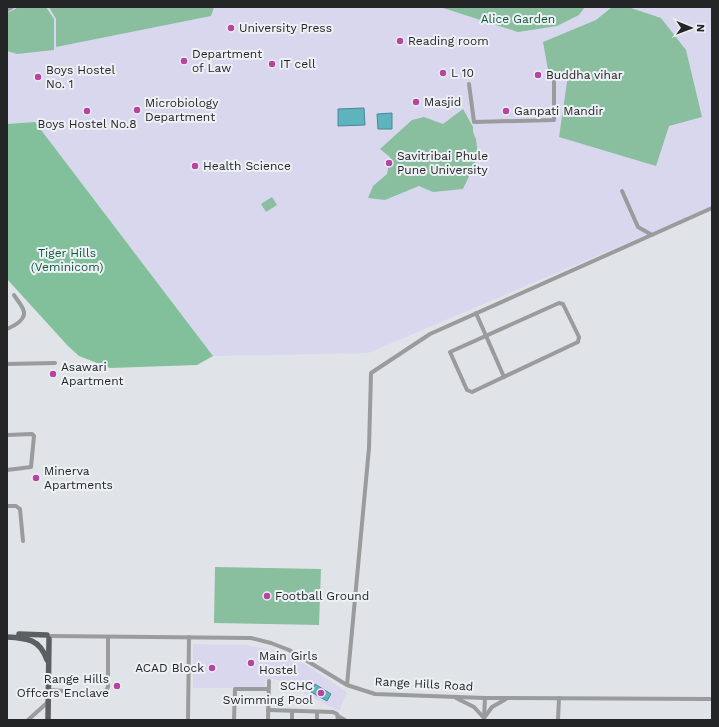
<svg xmlns="http://www.w3.org/2000/svg" width="719" height="727" font-family="'Work Sans',sans-serif">
  <style>
    .education { fill: #d9d7ed }
    .green { fill: #89bf9e }
    .forest { fill: #82c09b }
    .water { fill: #5db3be; stroke: #4c8890 }
    .lines { fill: none; stroke-linecap: round; stroke-linejoin: round }
    .minor { stroke: #999b9c; stroke-width: 4 }
    .major { stroke: #5c5f62; stroke-width: 5.5 }
    .poi-dot { fill: #b745a0; stroke: #edf1f5; stroke-width: 1.5 }
    .labels { text-anchor: middle; stroke-width: 4; stroke-linejoin: round; paint-order: stroke }
    .park-label { font-size: 12px; fill: #0c5835; stroke: #edf1f5 }
    .poi-label { font-size: 12px; fill: #232526; stroke: #edf1f5; text-anchor: start }
    .street-label { font-size: 12px; fill: #232526; stroke: #edf1f5 }
  </style>
  <rect width="100%" height="100%" fill="#e0e4e8"/>
  <!-- education -->
  <g class="education">
    <polygon points="7,7 712,7 712,207 368,353 213,356 35,122 7,124"/>
    <polygon points="193,644 246,645 282,652 289,654 347,692 339,711 275,679 265,679 265,688 193,688"/>
  </g>
  <!-- green -->
  <g class="green">
    <polygon points="19,7 46,7 54,19 54,50 17,54 7,51 7,13"/>
    <polygon points="49,7 214,7 211,16 56,47 56,19"/>
    <polygon points="440,7 585,7 579,15 557,26 518,32"/>
    <polygon points="612,7 628,7 661,18 686,50 702,117 669,126 656,166 559,137 568,75 548,70 543,42 596,20"/>
    <polygon points="463,109 473,127 473,132 476,139 477,148 476,161 463,189 433,192 419,186 385,200 368,198 373,186 387,174 390,157 380,149 412,120 424,117 443,124"/>
    <polygon points="272,197 277,205 266,212 261,204"/>
    <polygon points="215,567 321,569 319,625 214,623"/>
  </g>
  <!-- forest -->
  <polygon class="forest" points="35,122 213,356 197,365 110,368 79,356 68,346 7,279 7,124"/>
  <!-- water -->
  <g class="water">
    <polygon points="364,108 365,125 338,126 338,109"/>
    <polygon points="392,113 392,129 378,129 377,114"/>
    <polygon points="315,684 331,694 327,701 311,692"/>
  </g>
  <g class="lines">
    <!-- minor -->
    <g class="minor">
      <polyline points="7,10 12,7"/>
      <polyline points="469,84 474,122 554,120 554,81"/>
      <polyline points="622,191 638,227 652,235"/>
      <polygon points="559,303 563,304 579,337 578,342 472,392 467,390 450,352"/>
      <polyline points="476,313 504,377"/>
      <path d="M7 329C14 326 28 319 23 309 21 304 17 300 14 295"/>
      <polyline points="7,364 55,363"/>
      <polyline points="7,435 32,434 34,436 31,467 7,470"/>
      <polyline points="7,506 16,506 20,509 23,541"/>
      <polyline points="51,636 251,638 271,643 289,650 347,685 375,694 485,698 712,699"/>
      <polyline points="347,685 369,448 371,373 430,334 712,208"/>
      <polyline points="48,690 84,692 106,691 108,687 108,637"/>
      <polyline points="456,698 474,707 484,718 492,707 506,699"/>
      <polyline points="268,710 333,712 337,714 338,720"/>
      <polyline points="338,716 345,720"/>
      <polyline points="484,718 485,698"/>
      <polyline points="28,720 48,702"/>
      <polyline points="188,720 189,637"/>
      <polyline points="234,720 235,689 268,689"/>
      <polyline points="268,720 269,681"/>
      <polyline points="292,720 292,711"/>
      <polyline points="317,720 317,712"/>
      <polyline points="558,720 559,698"/>
    </g>
    <!-- major -->
    <g class="major">
      <polyline points="19,634 47,635"/>
      <path d="M7 637C27 638 40 639 47 660"/>
      <polyline points="48,720 49,639"/>
    </g>
  </g>
  <!-- markers -->
  <g class="poi-dot">
    <circle cx="231" cy="28" r="4"/>
    <circle cx="400" cy="41" r="4"/>
    <circle cx="184" cy="61" r="4"/>
    <circle cx="272" cy="64" r="4"/>
    <circle cx="443" cy="73" r="4"/>
    <circle cx="538" cy="75" r="4"/>
    <circle cx="38" cy="77" r="4"/>
    <circle cx="416" cy="102" r="4"/>
    <circle cx="137" cy="110" r="4"/>
    <circle cx="87" cy="111" r="4"/>
    <circle cx="506" cy="111" r="4"/>
    <circle cx="389" cy="163" r="4"/>
    <circle cx="195" cy="166" r="4"/>
    <circle cx="53" cy="374" r="4"/>
    <circle cx="36" cy="478" r="4"/>
    <circle cx="267" cy="596" r="4"/>
    <circle cx="251" cy="663" r="4"/>
    <circle cx="212" cy="668" r="4"/>
    <circle cx="117" cy="686" r="4"/>
    <circle cx="321" cy="693" r="4"/>
  </g>
  <g class="labels">
    <!-- park labels -->
    <g class="park-label">
      <text x="518" y="23">Alice Garden</text>
      <text x="67" y="257">Tiger Hills<tspan x="67" dy="14">(Veminicom)</tspan></text>
    </g>
    <!-- poi labels -->
    <g class="poi-label">
      <text x="239" y="32">University Press</text>
      <text x="408" y="45">Reading room</text>
      <text x="192" y="58">Department<tspan x="192" dy="14">of Law</tspan></text>
      <text x="280" y="68">IT cell</text>
      <text x="46" y="74">Boys Hostel<tspan x="46" dy="14">No. 1</tspan></text>
      <text x="451" y="77">L 10</text>
      <text x="546" y="79">Buddha vihar</text>
      <text x="424" y="106">Masjid</text>
      <text x="145" y="107">Microbiology<tspan x="145" dy="14">Department</tspan></text>
      <text x="514" y="115">Ganpati Mandir</text>
      <text x="87" y="128" text-anchor="middle">Boys Hostel No.8</text>
      <text x="397" y="160">Savitribai Phule<tspan x="397" dy="14">Pune University</tspan></text>
      <text x="203" y="170">Health Science</text>
      <text x="61" y="371">Asawari<tspan x="61" dy="14">Apartment</tspan></text>
      <text x="44" y="475">Minerva<tspan x="44" dy="14">Apartments</tspan></text>
      <text x="275" y="600">Football Ground</text>
      <text x="259" y="660">Main Girls<tspan x="259" dy="14">Hostel</tspan></text>
      <text x="204" y="672" text-anchor="end">ACAD Block</text>
      <text x="109" y="683" text-anchor="end">Range Hills<tspan x="109" dy="14">Offcers Enclave</tspan></text>
      <text x="313" y="690" text-anchor="end">SCHC<tspan x="313" dy="14">Swimming Pool</tspan></text>
    </g>
    <!-- street labels -->
    <g class="street-label">
      <text transform="translate(424 684) rotate(3)" y="4">Range Hills Road</text>
    </g>
  </g>
  <!-- border -->
  <rect width="719" height="727" fill="none" stroke="#232526" stroke-width="16"/>
  <!-- north arrow -->
  <g transform="translate(691 28) rotate(91)" stroke="#edf1f5" stroke-width="3" paint-order="stroke">
  <path d="M0-3L7 15L0 10L-7 15Z" fill="#232526"/>
  <text y="-6" font-size="11" font-weight="bold" text-anchor="middle" fill="#232526">N</text>
  </g>
</svg>
